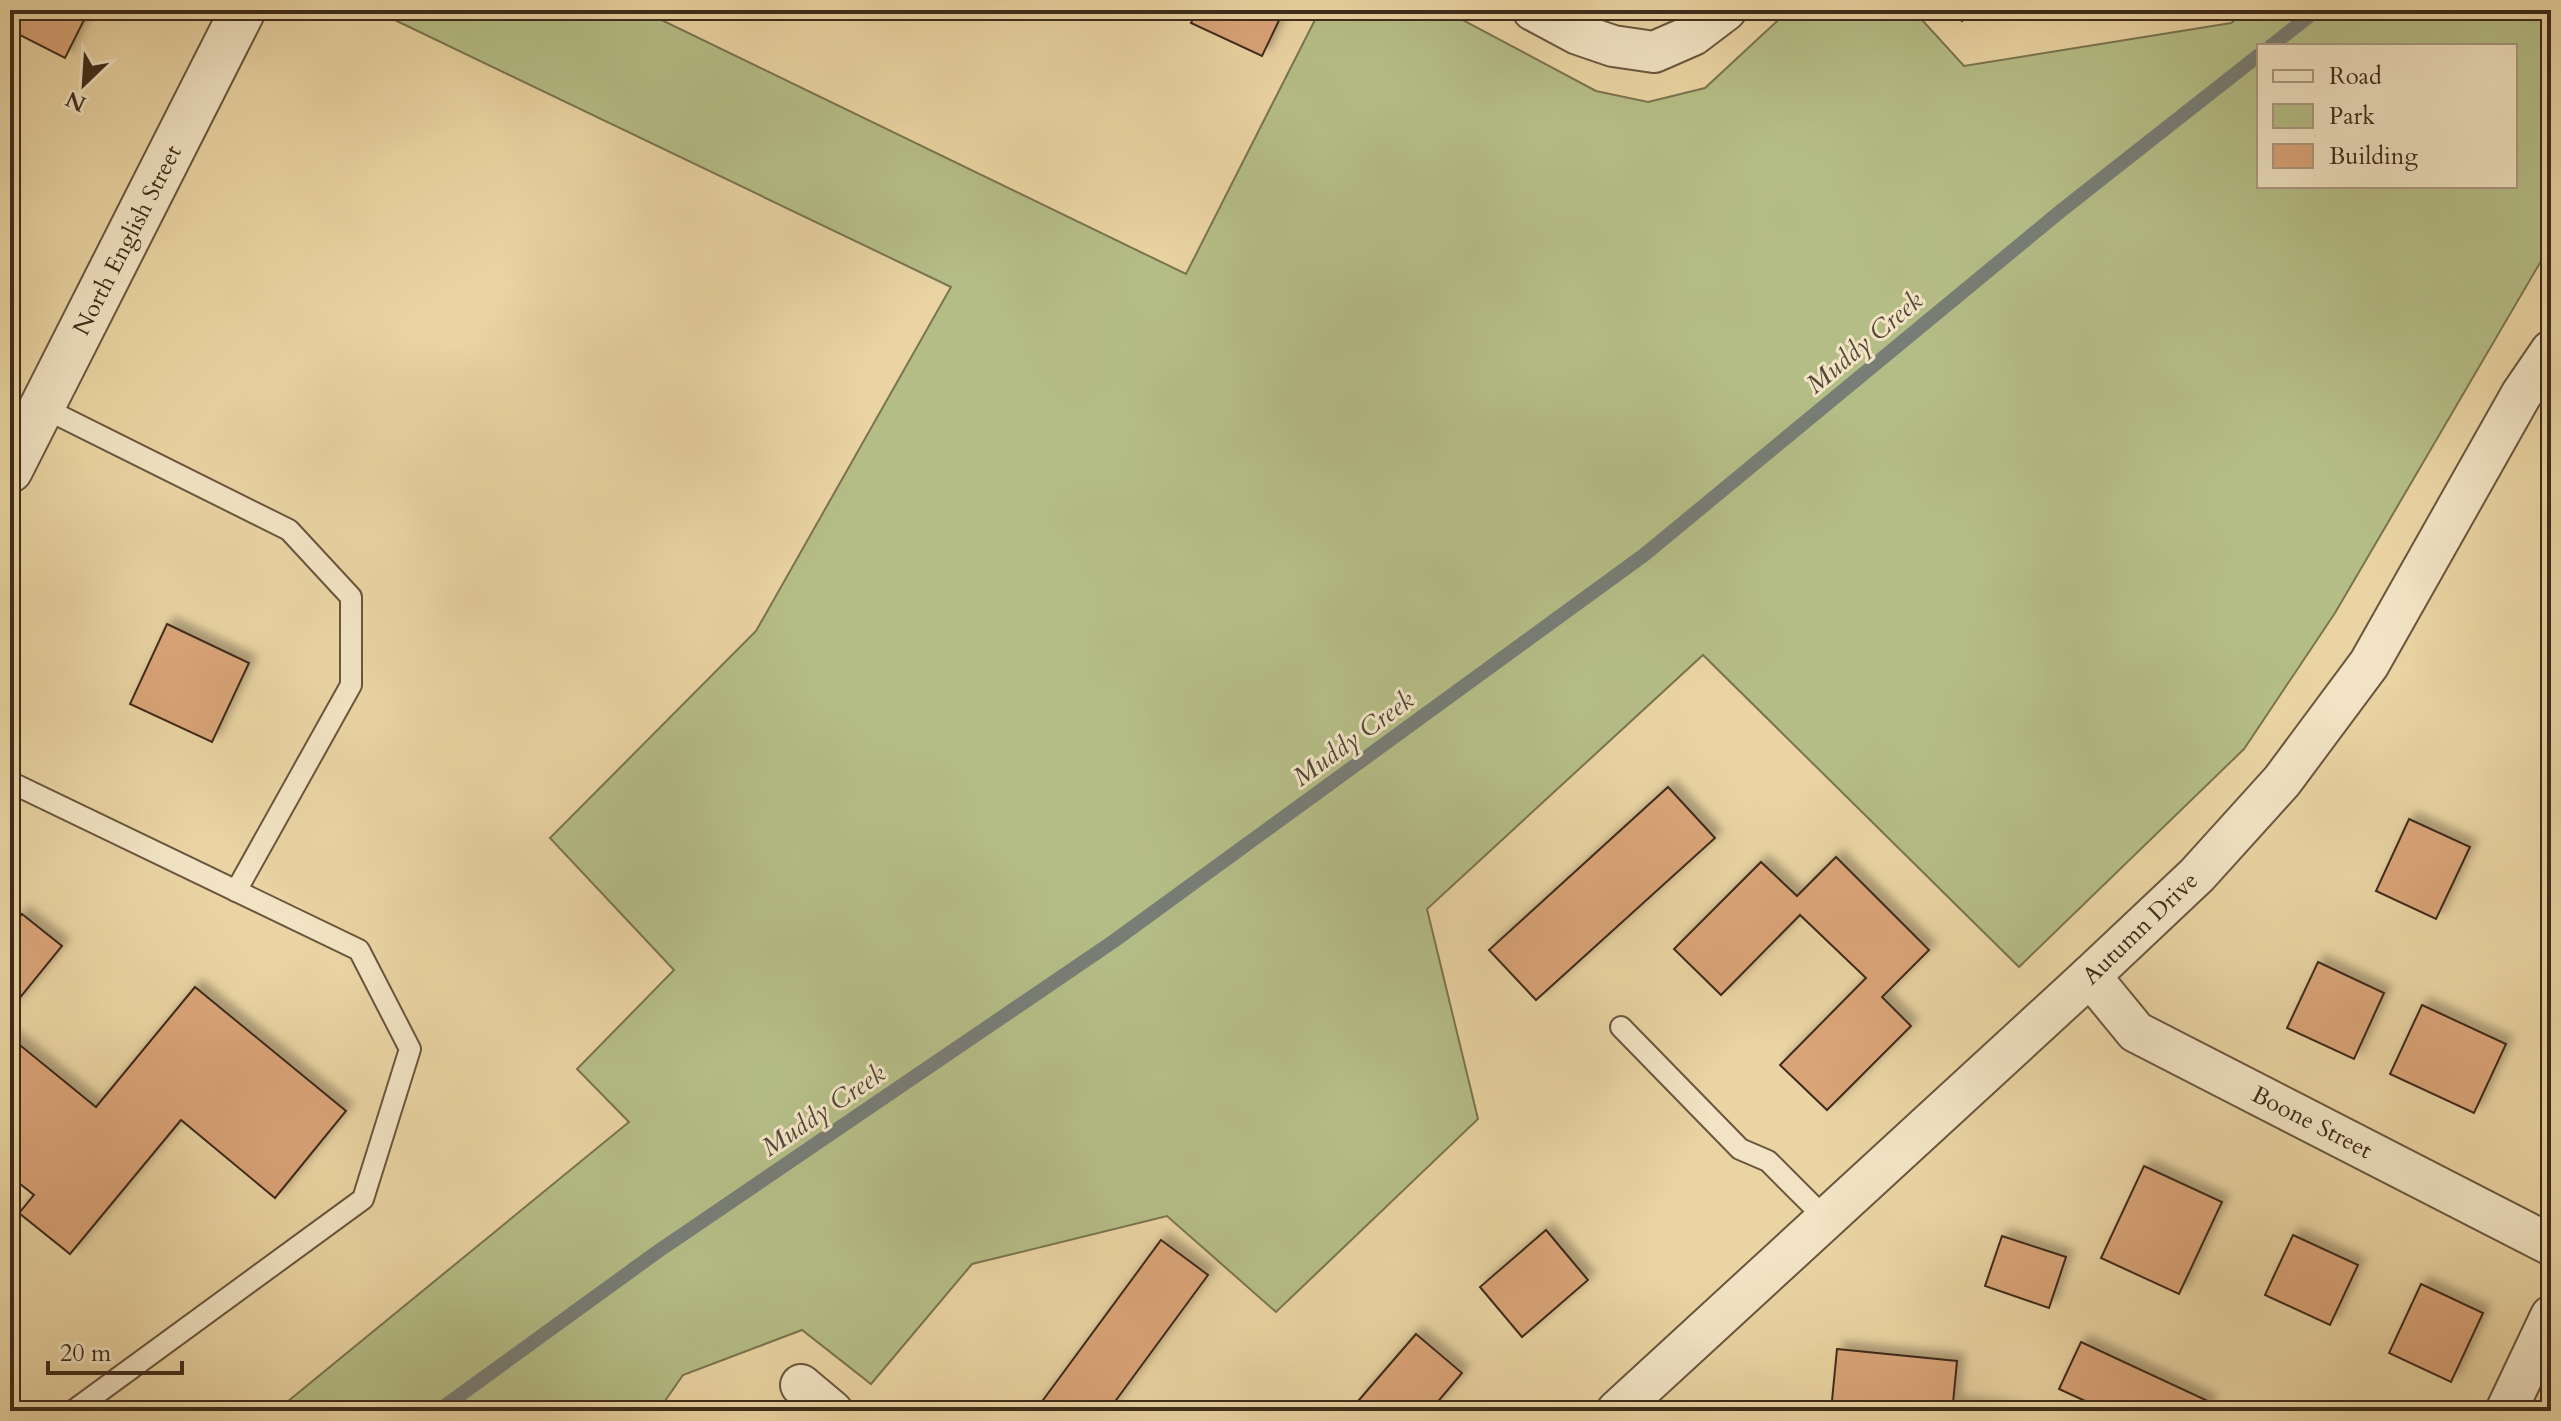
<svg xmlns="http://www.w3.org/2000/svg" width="2561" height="1421" font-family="Cardo,serif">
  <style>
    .green { fill: #b5bd86; stroke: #7a7450; stroke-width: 2; fill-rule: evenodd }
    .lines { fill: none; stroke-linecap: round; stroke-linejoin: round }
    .stream { stroke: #787e76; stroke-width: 14 }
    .building { fill: #d9a478; stroke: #3f2c1b; stroke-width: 2; filter: url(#shadow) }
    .service-casing { stroke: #6a563d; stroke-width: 24 }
    .minor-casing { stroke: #6a563d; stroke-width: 44 }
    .tertiary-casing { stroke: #6a563d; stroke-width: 48 }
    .service { stroke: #f1e3c3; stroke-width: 20 }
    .minor { stroke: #f1e3c3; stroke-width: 40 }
    .tertiary { stroke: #f1e3c3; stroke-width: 44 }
    .labels { text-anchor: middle; stroke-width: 6; stroke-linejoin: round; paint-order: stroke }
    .street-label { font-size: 24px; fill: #3f2c1b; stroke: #f1e3c3 }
    .water-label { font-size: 26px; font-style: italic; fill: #524739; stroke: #f1e3c3 }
  </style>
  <defs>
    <filter id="shadow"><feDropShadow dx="7" dy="-7" stdDeviation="4" flood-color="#0004"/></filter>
  </defs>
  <rect width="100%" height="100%" fill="#ead4a3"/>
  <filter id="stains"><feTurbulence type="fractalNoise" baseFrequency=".0025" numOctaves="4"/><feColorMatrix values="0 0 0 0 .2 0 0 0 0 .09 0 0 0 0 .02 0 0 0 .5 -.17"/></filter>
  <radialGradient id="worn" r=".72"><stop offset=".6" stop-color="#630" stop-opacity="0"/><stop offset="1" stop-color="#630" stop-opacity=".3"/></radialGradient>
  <!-- green -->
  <path class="green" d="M374 10H641L1186 274 1320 10H1444L1596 91 1648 102 1705 88 1789 10H1913L1964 66 2231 23 2249 10H2551V244L2335 613 2244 749 2019 967 1703 655 1427 909 1478 1119 1276 1312 1167 1216 972 1264 871 1384 802 1330 683 1375 658 1411H276L629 1122 577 1069 674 970 550 838 756 631 951 287ZM2259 46H2515V186H2259Z"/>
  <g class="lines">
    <!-- stream -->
    <g class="stream">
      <polyline points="2271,46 2317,10"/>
      <polyline points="438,1411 657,1252 1114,941 1644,555 2062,210 2259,55"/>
    </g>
  </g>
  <!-- building -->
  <g class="building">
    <polygon points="11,10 89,10 65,58 10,30"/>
    <polygon points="1197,10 1284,10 1262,56 1191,23"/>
    <polygon points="1953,10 1974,10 1962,21"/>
    <polygon points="167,624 249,663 212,742 130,704"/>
    <polygon points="1668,787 1715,838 1536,1000 1489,950"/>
    <polygon points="2409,819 2470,847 2436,919 2376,891"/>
    <polygon points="1836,857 1929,950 1882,997 1911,1026 1827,1110 1780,1065 1866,978 1800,915 1721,995 1674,949 1761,862 1797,896"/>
    <polygon points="22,914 62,946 10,1010 10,928"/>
    <polygon points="2318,962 2384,993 2354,1059 2287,1028"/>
    <polygon points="195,987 346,1111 275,1198 181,1120 70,1254 19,1213 34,1195 10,1176 10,1037 96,1107"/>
    <polygon points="2422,1005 2506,1044 2474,1113 2390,1074"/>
    <polygon points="2144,1166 2222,1202 2179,1294 2101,1258"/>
    <polygon points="1546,1230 1588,1280 1522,1337 1480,1287"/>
    <polygon points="2293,1235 2358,1265 2330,1325 2265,1295"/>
    <polygon points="2002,1236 2066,1257 2049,1308 1985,1286"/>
    <polygon points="1161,1240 1208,1275 1108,1411 1035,1411"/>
    <polygon points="2421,1284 2483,1313 2451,1382 2389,1353"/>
    <polygon points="1416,1334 1462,1373 1430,1411 1372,1411 1359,1400"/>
    <polygon points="2081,1342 2210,1402 2206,1411 2107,1411 2059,1389"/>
    <polygon points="1837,1349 1957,1361 1953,1403 2020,1411 1831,1411"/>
  </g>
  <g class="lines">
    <defs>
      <g id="service">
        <polyline points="42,407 289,530 351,597 351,685 236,891"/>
        <polyline points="10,782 359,950 410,1049 363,1199 73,1411"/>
        <polyline points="1621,1027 1740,1149 1768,1161 1826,1219"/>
      </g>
      <g id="minor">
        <polyline points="1533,10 1578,34 1613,46 1654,52 1693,35 1726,10"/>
        <polyline points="2090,976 2136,1032 2551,1245"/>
        <polyline points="801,1385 832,1411"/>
        <polyline points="1617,1411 2090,976 2197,875 2282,781 2369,664 2521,395 2551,351"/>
        <polyline points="2506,1411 2551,1316"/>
      </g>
      <polyline id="tertiary" points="10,470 243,10"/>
    </defs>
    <!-- service casing -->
    <use href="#service" class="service-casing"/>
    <!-- minor casing -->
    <use href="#minor" class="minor-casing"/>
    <!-- tertiary casing -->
    <use href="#tertiary" class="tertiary-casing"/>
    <!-- service -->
    <use href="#service" class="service"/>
    <!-- minor -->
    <use href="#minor" class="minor"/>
    <!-- tertiary -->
    <use href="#tertiary" class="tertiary"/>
  </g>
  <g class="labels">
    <!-- street labels -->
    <g class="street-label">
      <text transform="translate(127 240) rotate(-63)" y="8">North English Street</text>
      <text transform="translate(2140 928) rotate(-44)" y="8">Autumn Drive</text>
      <text transform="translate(2312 1122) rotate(27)" y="8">Boone Street</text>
    </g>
    <!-- water labels -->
    <g class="water-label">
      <text transform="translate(1864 342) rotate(-40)" y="9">Muddy Creek</text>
      <text transform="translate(1353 738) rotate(-36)" y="9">Muddy Creek</text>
      <text transform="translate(823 1110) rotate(-34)" y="9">Muddy Creek</text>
    </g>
  </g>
  <!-- margin -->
  <rect width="2561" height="1421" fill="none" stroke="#ead4a3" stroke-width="40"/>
  <rect x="12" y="12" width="2537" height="1397" fill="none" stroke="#3f2c1b" stroke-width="4"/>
  <rect x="20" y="20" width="2521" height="1381" fill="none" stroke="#3f2c1b" stroke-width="2"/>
  <!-- legend -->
  <rect x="2257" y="44" width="260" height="144" fill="#f1e3c3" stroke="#aa9a80" stroke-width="2"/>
  <rect x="2273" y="70" width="40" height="12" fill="#f1e3c3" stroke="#aa9a80" stroke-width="2"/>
  <text x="2329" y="84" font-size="24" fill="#3f2c1b">Road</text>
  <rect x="2273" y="104" width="40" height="24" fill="#b5bd86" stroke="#aa9a80" stroke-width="2"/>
  <text x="2329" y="124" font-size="24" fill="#3f2c1b">Park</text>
  <rect x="2273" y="144" width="40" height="24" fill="#d9a478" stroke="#aa9a80" stroke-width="2"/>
  <text x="2329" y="164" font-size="24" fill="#3f2c1b">Building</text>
  <!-- north arrow -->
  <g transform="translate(84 84) rotate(205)" stroke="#f1e3c3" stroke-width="6" paint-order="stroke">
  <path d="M0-6L14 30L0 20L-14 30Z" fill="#3f2c1b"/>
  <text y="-12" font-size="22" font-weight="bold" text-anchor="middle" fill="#3f2c1b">N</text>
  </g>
  <!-- scale -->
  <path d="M48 1361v12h134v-12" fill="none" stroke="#3f2c1b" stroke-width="4"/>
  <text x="60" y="1361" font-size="24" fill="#3f2c1b" stroke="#f1e3c3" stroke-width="6" paint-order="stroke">20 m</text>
  <rect width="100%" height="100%" filter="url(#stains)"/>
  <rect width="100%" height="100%" fill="url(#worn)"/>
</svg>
